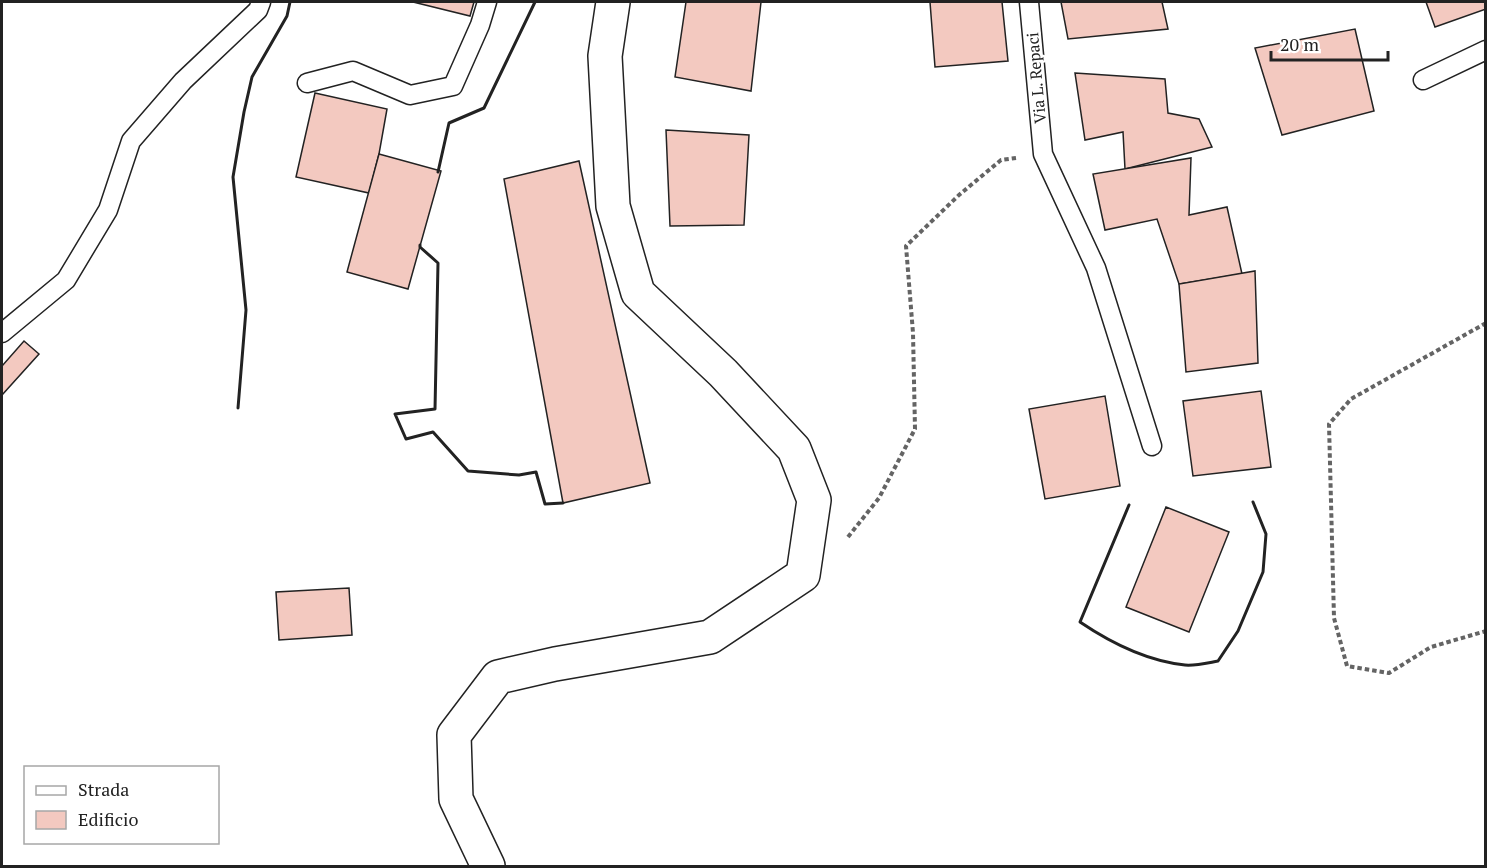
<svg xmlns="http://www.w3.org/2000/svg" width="1487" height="868" font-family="'PT Serif',serif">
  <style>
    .building { fill: #f3c9c0; stroke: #222; stroke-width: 1.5 }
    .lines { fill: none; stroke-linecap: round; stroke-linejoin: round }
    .lane-casing { stroke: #222; stroke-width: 21 }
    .secondary-casing { stroke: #222; stroke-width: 36 }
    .path { stroke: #646464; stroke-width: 4; stroke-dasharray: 4.5 3; stroke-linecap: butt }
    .lane { stroke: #fff; stroke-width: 18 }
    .secondary { stroke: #fff; stroke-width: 33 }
    .wall { stroke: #222; stroke-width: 3 }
    .labels { text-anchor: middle; stroke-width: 4.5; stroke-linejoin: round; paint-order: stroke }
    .street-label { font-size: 16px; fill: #222; stroke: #fff }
  </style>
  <rect width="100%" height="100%" fill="#fff"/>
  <!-- building -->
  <g class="building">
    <polygon points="413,2 474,2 470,16"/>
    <polygon points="686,2 761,2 751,91 675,77"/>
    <polygon points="930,2 1002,2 1008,61 935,67"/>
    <polygon points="1061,2 1162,2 1168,29 1068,39"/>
    <polygon points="1426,2 1486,2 1486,9 1435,27"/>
    <polygon points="1355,29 1374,111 1282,135 1255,48"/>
    <polygon points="1075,73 1165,79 1168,113 1199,119 1212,147 1125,169 1123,132 1085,140"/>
    <polygon points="315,93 387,109 379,154 369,193 296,177"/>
    <polygon points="666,130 749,135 744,225 670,226"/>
    <polygon points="379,154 441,171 408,289 347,272"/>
    <polygon points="1191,158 1189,215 1227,207 1242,274 1179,284 1157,219 1105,230 1093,174"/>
    <polygon points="579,161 650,483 563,503 504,179"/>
    <polygon points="1255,271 1258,363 1186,372 1179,284"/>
    <polygon points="24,341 39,354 2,395 2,366"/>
    <polygon points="1261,391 1271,467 1193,476 1183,401"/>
    <polygon points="1105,396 1120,486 1045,499 1029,409"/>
    <polygon points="1166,507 1229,532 1189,632 1126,607"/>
    <polygon points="349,588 352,635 279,640 276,592"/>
  </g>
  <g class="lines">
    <defs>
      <g id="lane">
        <polyline points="1029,2 1043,154 1096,268 1152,446"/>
        <polyline points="1423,80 1486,50"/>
        <polyline points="307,83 353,71 410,95 453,86 480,25 487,2"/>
        <polyline points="2,333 66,280 108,210 131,141 183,81 258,10 261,2"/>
      </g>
      <polyline id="secondary" points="488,866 456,799 454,735 498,677 555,664 710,637 803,575 814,500 794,449 723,373 638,293 613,206 605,56 613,2"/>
    </defs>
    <!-- lane casing -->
    <use href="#lane" class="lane-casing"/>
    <!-- secondary casing -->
    <use href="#secondary" class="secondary-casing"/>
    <!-- path -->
    <g class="path">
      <polyline points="1486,323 1351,399 1329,424 1334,618 1347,666 1389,673 1431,647 1486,631"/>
      <polyline points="848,537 879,498 915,429 913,333 906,246 959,195 1001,160 1016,158"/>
    </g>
    <!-- lane -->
    <use href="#lane" class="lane"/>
    <!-- secondary -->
    <use href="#secondary" class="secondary"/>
    <!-- wall -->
    <g class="wall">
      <polyline points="438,172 449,123 484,108 535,2"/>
      <polyline points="420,245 420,247 438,263 435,409 395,414 406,439 433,432 468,471 519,475 536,472 545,504 563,503"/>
      <polyline points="238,408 246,310 233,177 244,112 252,77 287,16 290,2"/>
      <path d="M1129 505 1080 622C1111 643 1147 661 1185 665 1195 666 1207 663 1218 661L1238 631 1263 572 1266 534 1253 502"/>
    </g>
  </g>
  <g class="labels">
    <!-- street labels -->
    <g class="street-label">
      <text transform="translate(1036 78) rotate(-95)" y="6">Via L. Repaci</text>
    </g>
  </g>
  <!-- border -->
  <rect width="1487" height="868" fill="none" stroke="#222222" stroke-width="6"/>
  <!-- legend -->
  <rect x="24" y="766" width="195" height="78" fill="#ffffff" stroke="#a7a7a7" stroke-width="1.5"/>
  <rect x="36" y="786" width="30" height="9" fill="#ffffff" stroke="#a7a7a7" stroke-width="1.5"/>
  <text x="78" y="796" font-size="18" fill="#222222">Strada</text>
  <rect x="36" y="811" width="30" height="18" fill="#f3c9c0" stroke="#a7a7a7" stroke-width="1.5"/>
  <text x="78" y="826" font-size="18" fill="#222222">Edificio</text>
  <!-- scale -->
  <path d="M1271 51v9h117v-9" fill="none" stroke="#222222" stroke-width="3"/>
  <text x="1280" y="51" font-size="18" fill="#222222" stroke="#ffffff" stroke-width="4.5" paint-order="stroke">20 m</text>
</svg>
